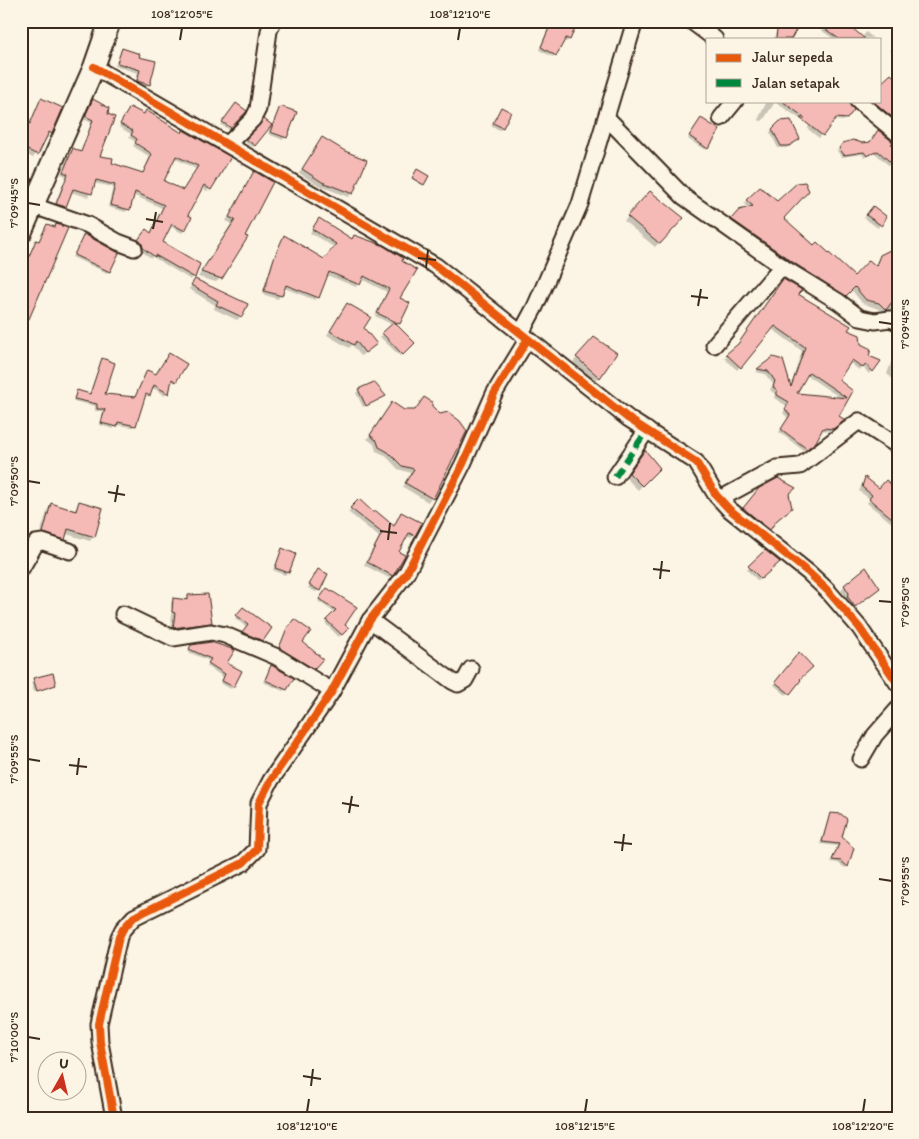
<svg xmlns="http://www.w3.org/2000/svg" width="919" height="1139" font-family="Itim,sans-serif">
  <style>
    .shadow { fill: #0003; fill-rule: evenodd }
    .building { fill: #f6bab6; stroke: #3b2a1e; fill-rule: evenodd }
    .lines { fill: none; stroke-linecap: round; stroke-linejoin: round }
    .minor-casing { stroke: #3b2a1e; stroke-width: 19 }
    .major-casing { stroke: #3b2a1e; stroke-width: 24 }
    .minor { stroke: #fcf5e5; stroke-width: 15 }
    .major { stroke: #fcf5e5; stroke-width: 20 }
    .quiet { stroke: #00873e; stroke-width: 6; stroke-dasharray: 12 6; stroke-linecap: butt }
    .cycleway-casing { stroke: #fcf5e5; stroke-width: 11 }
    .cycleway { stroke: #e8590c; stroke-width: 8 }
    .ticks { fill: none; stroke: #3b2a1e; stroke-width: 2 }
    .neatline { fill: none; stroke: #3b2a1e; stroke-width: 2 }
    .ticks-label { font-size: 12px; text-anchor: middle; fill: #3b2a1e }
  </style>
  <rect width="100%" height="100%" fill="#fcf5e5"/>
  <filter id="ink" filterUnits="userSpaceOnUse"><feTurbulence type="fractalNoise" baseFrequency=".02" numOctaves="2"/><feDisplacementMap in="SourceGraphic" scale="10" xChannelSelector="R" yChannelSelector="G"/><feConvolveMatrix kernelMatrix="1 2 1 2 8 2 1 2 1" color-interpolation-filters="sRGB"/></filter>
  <g filter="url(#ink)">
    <!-- shadow -->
    <g class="shadow">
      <polygon points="551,21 577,21 569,39 567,42 563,40 553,57 539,50"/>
      <polygon points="779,21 790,39 774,39"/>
      <polygon points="814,21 842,21 862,38 866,32 873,38 834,39 812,24"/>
      <polygon points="893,46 898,49 898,58 890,50"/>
      <polygon points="122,50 137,58 149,84 146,86 135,83 138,73 115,66"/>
      <polygon points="898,83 898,126 868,101 880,101"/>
      <polygon points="41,99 51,133 33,158 21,152 21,122 28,125"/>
      <path d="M93 100 98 156 110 164 142 174 150 157 133 146 136 142 129 138 131 134 119 127 128 111 181 134 184 131 210 189 207 191 201 187 186 216 184 230 182 233 170 226 162 243 199 265 191 280 153 257 151 258 141 251 136 243 144 234H150L162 208 133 195 126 212 108 207 113 187 94 183 88 197 70 192 62 209 54 206 66 176 61 174 70 153 73 150 80 153 92 123 83 119ZM174 158 196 169 183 191 162 182Z"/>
      <polygon points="767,101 809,101 846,118 843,121 833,120 819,138 808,129 809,125 775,102 764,119 762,121 758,120"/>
      <polygon points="234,107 245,111 228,129 221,125"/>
      <polygon points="280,107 295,113 283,140 268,134"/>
      <polygon points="501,108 502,127 500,130 491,126"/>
      <polygon points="264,120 254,145 252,147 245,142"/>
      <polygon points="699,122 707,148 705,150 688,139"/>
      <polygon points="780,122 796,141 786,148 778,148 770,132"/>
      <polygon points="878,131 898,144 898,170 895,171 875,153 864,157 862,154 842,157 837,151 840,147 869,143"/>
      <polygon points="322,138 352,193 348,197 318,185 299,173"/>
      <polygon points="416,171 428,176 422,185 412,179"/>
      <polygon points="254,172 221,278 216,282 198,277 231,224 226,221"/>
      <polygon points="760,188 782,218 854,277 874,267 877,260 891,251 898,242 898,316 862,303 851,289 842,298 729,223 740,212 749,209 744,204"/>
      <polygon points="651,192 682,218 655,247 624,221"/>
      <polygon points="870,210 884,216 878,228 864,218"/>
      <polygon points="316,223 351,240 354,236 399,299 399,323 396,326 413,343 400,356 380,337 393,325 375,316 387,292 361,279 356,287 327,275 315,300 284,288 278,299 262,294 272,262 285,237 323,260 334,247 310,233"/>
      <polygon points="47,225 54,228 57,225 26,320 21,319 21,276 34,244 38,242"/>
      <polygon points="85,235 109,271 107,273 72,257"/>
      <polygon points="195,281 246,305 241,316 237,320 214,309 215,305 189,289"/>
      <path d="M781 283 846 330 867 357 879 361 869 374 863 367 859 370 849 362 837 381 852 392 837 416 841 422 829 431 820 430 812 445 804 451 779 432 788 418 783 413 787 406 774 398 775 394 770 390 773 384 765 374 756 372 773 358 790 388 802 351 771 328 737 370 724 358 736 347ZM806 375 842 399 795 394Z"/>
      <polygon points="347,304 371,347 361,356 352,345 349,348 327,335"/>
      <polygon points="594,339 615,353 595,381 573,362"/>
      <polygon points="898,343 898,384 887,374"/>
      <polygon points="167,357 175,381 172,383 170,382 165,396 152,387 149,395 144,396 133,427 116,425 113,429 100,425 103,411 95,411 95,406 73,401 77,392 89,395 102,360 104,395 134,399 145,374 147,372 155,375"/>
      <polygon points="359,390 385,396 363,407 356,393"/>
      <polygon points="424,398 440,416 465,430 453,459 428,502 403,487 411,473 398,469 385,455 376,451 374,444 367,439 392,403 404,411 414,411"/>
      <polygon points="645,452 658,468 638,490 626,478"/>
      <polygon points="865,479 879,489 898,490 898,528 867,503 870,499 859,491"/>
      <polygon points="757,493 775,521 767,532 741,511"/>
      <polygon points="359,500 374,515 393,527 402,514 414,535 411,538 407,536 397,552 392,575 389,578 364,565 379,537 348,512"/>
      <polygon points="80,502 94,536 90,541 67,534 60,543 39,537 48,509 52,505 74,511"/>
      <polygon points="283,550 288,572 285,575 273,570"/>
      <polygon points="765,551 778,562 758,581 747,570"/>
      <polygon points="318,570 319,590 316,592 308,588"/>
      <polygon points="845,585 874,592 851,610 844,601 846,598 841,590"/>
      <polygon points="324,592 356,607 344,625 347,628 339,637 325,623 335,613 318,601"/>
      <polygon points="188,596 211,622 208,625 172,630 171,602 173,600 186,601"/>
      <polygon points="240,611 262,640 260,643 241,635 246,627 235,618"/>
      <polygon points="292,623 301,642 321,659 311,671 277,650"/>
      <polygon points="189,649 225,664 233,686 231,689 220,683 223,677 207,666 210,661 188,652"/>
      <polygon points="796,656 799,681 786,695 774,685"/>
      <polygon points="271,666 286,689 283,691 263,682"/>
      <polygon points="34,680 55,685 34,692 31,682"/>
      <polygon points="830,815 841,838 847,866 845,868 838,863 831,862 837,846 820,844"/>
    </g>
    <!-- building -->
    <g class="building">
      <polygon points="552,21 578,21 570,40 566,38 556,56 541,47"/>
      <polygon points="778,21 801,21 791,39 776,39"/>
      <polygon points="814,21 844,21 865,39 839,39"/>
      <polygon points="122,48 140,54 139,57 156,61 150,85 137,81 140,70 117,63"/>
      <polygon points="891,74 898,81 898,122 873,101 880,101 880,84"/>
      <polygon points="41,98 63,108 52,134 49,132 38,155 21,147 21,120 30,124"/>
      <path d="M93 99 109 108 108 114 115 117 100 156 113 158 112 163 143 173 152 154 135 143 137 139 131 135 133 131 120 124 130 107 144 114 146 110 182 133 183 130 231 157 211 190 204 185 188 215 192 217 185 231 172 224 163 242 200 264 195 278 155 255V257L143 248 138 240 146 229 151 233 164 205 135 192 130 210 110 205 115 185 96 180 92 194 73 189 66 207 56 204 68 174 63 172 73 148 81 152 93 120 85 116ZM176 156 198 166 183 190 164 181Z"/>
      <polygon points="782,101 849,101 854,110 847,119 836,118 823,136 800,118 805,118"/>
      <polygon points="236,103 247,111 231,128 222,122"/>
      <polygon points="280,106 297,112 287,138 270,132"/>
      <polygon points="501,107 511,112 503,128 493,123"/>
      <polygon points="701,118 720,130 708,149 689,136"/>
      <polygon points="264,119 272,125 255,146 246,139"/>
      <polygon points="791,120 800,139 789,146 781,146 772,129 780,121"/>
      <polygon points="878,130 893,142 891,144 898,150 898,169 878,151 867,156 864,152 844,155 839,148 843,143 853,140 862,143 870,142"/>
      <polygon points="322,137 345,151 367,160 353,194 322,182 302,169"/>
      <polygon points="417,169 429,176 424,185 412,178"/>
      <polygon points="254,171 273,182 245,236 248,237 222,279 201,272 235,220 229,217"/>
      <polygon points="805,182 809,191 784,218 814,245 817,242 854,276 869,260 876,266 880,255 898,246 898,294 886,310 879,303 866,300 855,287 846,296 797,265 731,219 739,210 753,206 746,200 760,187 777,201 797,183"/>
      <polygon points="650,191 684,218 660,244 627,216"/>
      <polygon points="873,206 886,216 882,226 866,215"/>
      <polygon points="319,218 352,239 354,235 382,245 403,258 402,261 417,270 400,298 410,303 400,324 377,313 389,289 364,276 360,285 329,272 319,298 286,285 282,296 264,291 274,258 284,235 324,259 336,244 312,229"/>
      <polygon points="47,224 55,227 56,224 68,228 29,319 21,316 21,275 36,240 39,241"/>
      <polygon points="84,234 119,253 110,272 74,255"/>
      <polygon points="195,279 248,304 242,317 216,305 218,301 191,285"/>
      <path d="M783 279 802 290 798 294 851 326 848 330 860 335 861 344 871 349 869 356 881 361 873 372 866 364 863 368 852 360 839 380 853 391 839 416 845 420 833 429 823 428 816 442 807 449 781 429 790 415 785 409 789 402 777 395V390L773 387 775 381 768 371 757 369 773 357 783 360 791 387 805 347 775 326 741 368 726 354 738 344ZM809 372 847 398 797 393Z"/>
      <polygon points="347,303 371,317 364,328 377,344 365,353 356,341 354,345 330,331"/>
      <polygon points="394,322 415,343 403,355 382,333"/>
      <polygon points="594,337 617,353 600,378 576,357"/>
      <polygon points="169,353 187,364 176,382 172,379 169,394 154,385 150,396 146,394 136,426 118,422 117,427 101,423 105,409 97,409 97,404 74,399 77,390 90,394 102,358 115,363 105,394 135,397 147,370 156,374"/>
      <polygon points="374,382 386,396 366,406 358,389"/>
      <polygon points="424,397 432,402 432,406 440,414 448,412 460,421 467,431 433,499 405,483 414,469 402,466 388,452 379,447 377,441 370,435 392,402 404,410 415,410"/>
      <polygon points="645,450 660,468 642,486 629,473"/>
      <polygon points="865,477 879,488 886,480 898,490 898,523 869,499 872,495 862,487"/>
      <polygon points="778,478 796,488 789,494 792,508 776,521 770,530 743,508 759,488"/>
      <polygon points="359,499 374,513 376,511 394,526 401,512 422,523 415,536 409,533 399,552 405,555 393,576 367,562 382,533 350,508"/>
      <polygon points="79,501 103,508 95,537 68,529 65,540 43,533 51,503 76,511"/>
      <polygon points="282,548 296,554 289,573 275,568"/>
      <polygon points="765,550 780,562 761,579 748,566"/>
      <polygon points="866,567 880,588 855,607 847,596 849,593 844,585"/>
      <polygon points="318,569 328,574 320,591 309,585"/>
      <polygon points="327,588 357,607 345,625 349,628 342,635 326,620 336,610 319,599"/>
      <polygon points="208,594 212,623 173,628 175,613 172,612 173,598 188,600 188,595"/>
      <polygon points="243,607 272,628 263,641 242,632 248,624 236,615"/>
      <polygon points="294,619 311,631 303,642 323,659 314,669 279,648 287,628"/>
      <polygon points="211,642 235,650 227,663 242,671 234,687 222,681 225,674 208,663 211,659 189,649 191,645"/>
      <polygon points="799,652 813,667 800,679 801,680 790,694 775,682"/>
      <polygon points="271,665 294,678 287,690 265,680"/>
      <polygon points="53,673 56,685 37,691 33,678"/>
      <polygon points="830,813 841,814 847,819 842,837 854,848 848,867 841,861 832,860 839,844 822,842"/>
    </g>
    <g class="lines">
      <defs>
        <g id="minor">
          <polyline points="691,21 715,39"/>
          <polyline points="94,67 436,266 629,419 696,462 716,495 729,509 809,573 827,590 859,627 898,684"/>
          <polyline points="858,101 898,134"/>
          <polyline points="606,117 684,197 787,270 839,302 860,318 875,321 890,319 898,322"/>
          <polyline points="721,118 735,101"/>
          <polyline points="228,144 253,119 258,109 269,31 273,21"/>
          <polyline points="34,206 88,225 118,242 134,248"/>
          <polyline points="521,333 535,307 580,204 635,21"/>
          <polyline points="714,345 782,266"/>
          <polyline points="615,477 647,430"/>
          <polyline points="720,499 777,468 800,466 859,421 898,446"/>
          <polyline points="21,569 36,543 43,542 70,551"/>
          <polyline points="123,614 173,638 211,632 225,635 277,657 332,691"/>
          <polyline points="370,620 452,681 458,684 465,680 471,669"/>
          <polyline points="861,759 875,735 898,709"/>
          <polyline points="114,1118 100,1042 99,1024 119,937 123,929 134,917 243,863 257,849 259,803 271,780 331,693 370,620 406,574 463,464 494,394 527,340"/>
        </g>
        <polyline id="major" points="21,233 94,67 110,21"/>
      </defs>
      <!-- minor casing -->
      <use href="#minor" class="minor-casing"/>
      <!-- major casing -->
      <use href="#major" class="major-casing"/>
      <!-- minor -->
      <use href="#minor" class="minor"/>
      <!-- major -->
      <use href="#major" class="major"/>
      <!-- quiet -->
      <polyline class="quiet" points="615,477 647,430"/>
      <defs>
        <g id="cycleway">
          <polyline points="94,67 436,266 629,419 696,462 716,495 729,509 809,573 827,590 859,627 898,684"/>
          <polyline points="114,1118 100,1042 99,1024 119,937 123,929 134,917 243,863 257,849 259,803 271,780 331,693 370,620 406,574 463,464 494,394 527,340"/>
        </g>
      </defs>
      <!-- cycleway casing -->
      <use href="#cycleway" class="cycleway-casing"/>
      <!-- cycleway -->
      <use href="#cycleway" class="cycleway"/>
    </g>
  </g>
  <!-- ticks -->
  <path class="ticks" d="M180 40 182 28M458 40 460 28M28 203 40 205M146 219 163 222M153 229 156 212M418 258 436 260M426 268 428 250M691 296 708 298M698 306 701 289M879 322 892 324M28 481 40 483M108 492 125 495M115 502 118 485M380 531 397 533M388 540 390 523M653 569 670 571M660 579 662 561M879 601 892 602M28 759 40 761M69 765 87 767M77 775 79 758M342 803 359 806M349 813 352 796M614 842 632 844M622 851 624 834M879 879 892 881M28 1037 40 1039M303 1076 321 1079M311 1086 313 1069M307 1112 309 1099M585 1112 587 1099M863 1112 865 1099"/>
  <!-- margin -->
  <rect width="919" height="1139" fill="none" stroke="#fcf5e5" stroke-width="55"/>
  <!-- legend -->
  <rect x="706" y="38" width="175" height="65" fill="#fcf5e5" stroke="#afa495"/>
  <rect x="716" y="54" width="25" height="8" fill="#e8590c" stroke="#afa495"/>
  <text x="752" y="62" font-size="15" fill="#3b2a1e">Jalur sepeda</text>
  <rect x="716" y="79" width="25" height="8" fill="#00873e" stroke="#afa495"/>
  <text x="752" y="88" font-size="15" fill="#3b2a1e">Jalan setapak</text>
  <!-- north arrow -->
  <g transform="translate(62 1076) rotate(8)"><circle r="24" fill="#fcf5e5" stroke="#afa495"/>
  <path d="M0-4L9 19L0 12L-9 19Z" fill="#c8321e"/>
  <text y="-8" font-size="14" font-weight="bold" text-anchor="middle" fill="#3b2a1e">U</text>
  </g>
  <rect x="28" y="28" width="864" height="1084" class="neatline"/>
  <g class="ticks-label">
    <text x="182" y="18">108°12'05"E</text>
    <text x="460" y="18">108°12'10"E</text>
    <text transform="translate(14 203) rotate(-90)" y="4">7°09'45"S</text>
    <text transform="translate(905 324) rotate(-90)" y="4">7°09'45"S</text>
    <text transform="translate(14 481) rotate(-90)" y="4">7°09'50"S</text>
    <text transform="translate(905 602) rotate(-90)" y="4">7°09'50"S</text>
    <text transform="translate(14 759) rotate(-90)" y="4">7°09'55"S</text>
    <text transform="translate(905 881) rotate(-90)" y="4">7°09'55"S</text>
    <text transform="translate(14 1037) rotate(-90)" y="4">7°10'00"S</text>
    <text x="307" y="1130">108°12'10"E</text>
    <text x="585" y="1130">108°12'15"E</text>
    <text x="863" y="1130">108°12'20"E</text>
  </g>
</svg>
